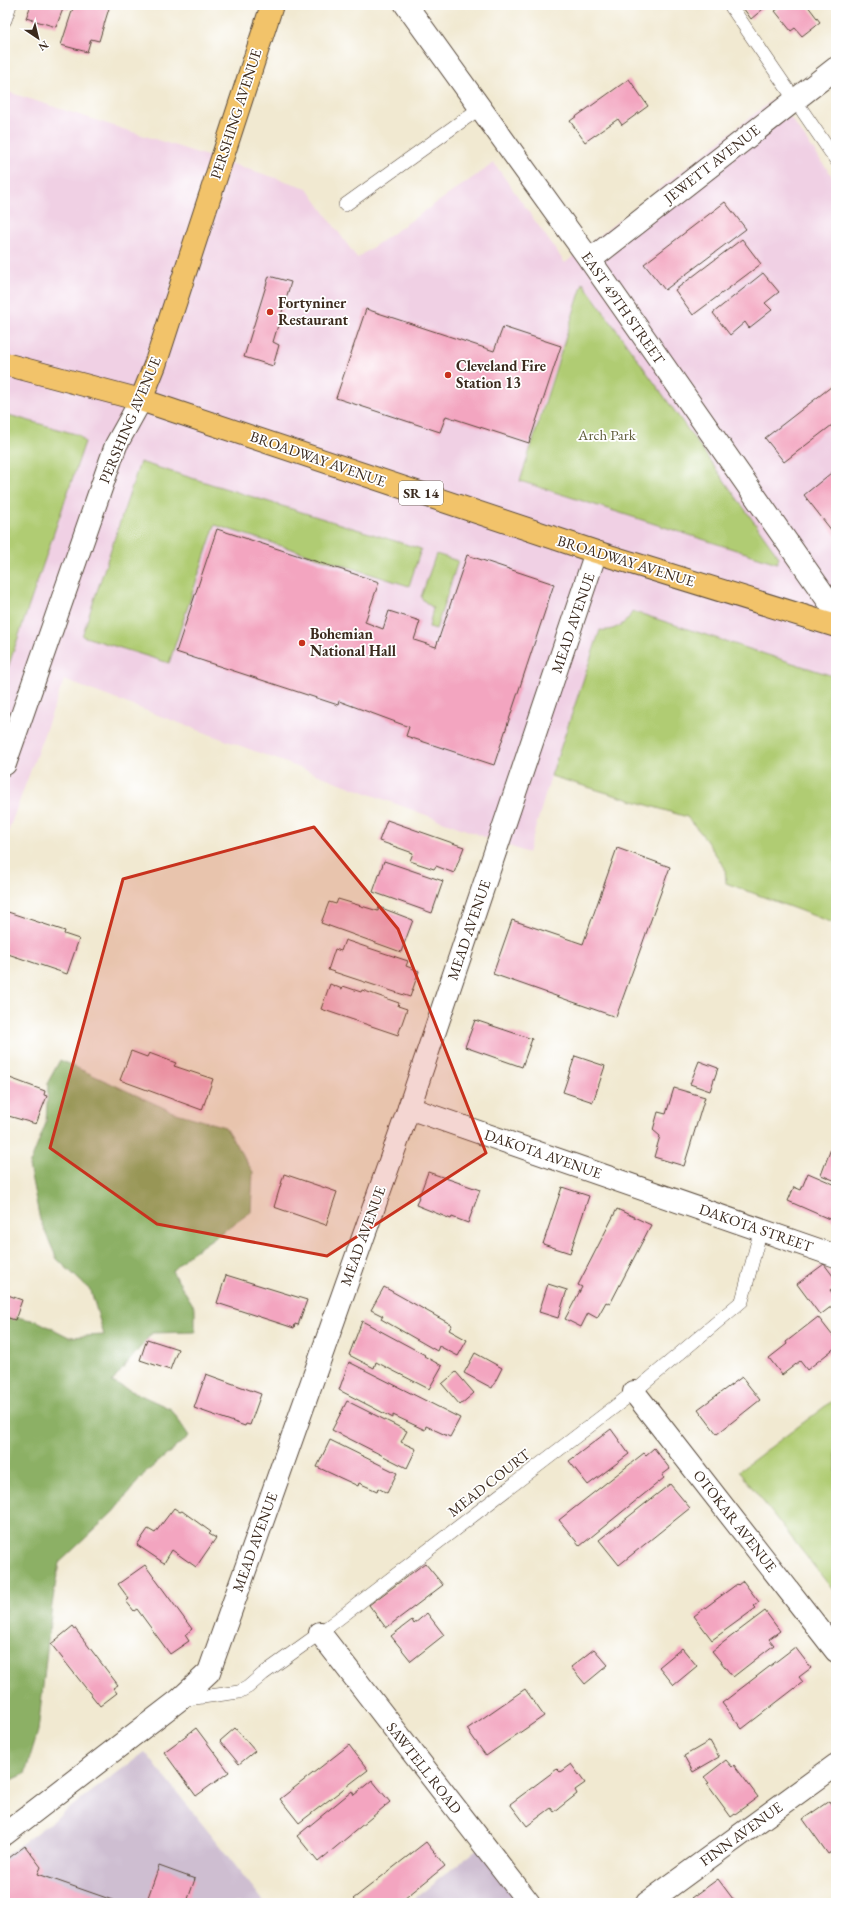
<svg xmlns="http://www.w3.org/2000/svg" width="841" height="1908" font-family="'EB Garamond',serif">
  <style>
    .built { fill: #f0d0e4 }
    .industrial { fill: #cebed1 }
    .green { fill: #b0cc73; stroke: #767b48 }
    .forest { fill: #8cb065; stroke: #646d42 }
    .building { fill: #f3a5c0 }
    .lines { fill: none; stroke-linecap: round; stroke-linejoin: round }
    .service-casing { stroke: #564739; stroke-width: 14 }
    .minor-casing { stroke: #564739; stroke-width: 24 }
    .primary-casing { stroke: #564739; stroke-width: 24 }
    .service { stroke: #fff; stroke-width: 13 }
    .minor { stroke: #fff; stroke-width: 22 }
    .primary { stroke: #f2c36a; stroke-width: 22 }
    .marked { fill: #c8321e; fill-opacity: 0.2; stroke: #c8321e; stroke-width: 3; stroke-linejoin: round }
    .poi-dot { fill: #c8321e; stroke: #fff; stroke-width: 1.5 }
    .labels { text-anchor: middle; stroke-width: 3.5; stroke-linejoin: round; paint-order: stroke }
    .shield { fill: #fff; stroke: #766a62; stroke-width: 1 }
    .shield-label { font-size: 14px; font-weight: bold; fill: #3b2a1e }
    .street-label { font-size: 15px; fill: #3b2a1e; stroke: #fff }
    .poi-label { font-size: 15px; font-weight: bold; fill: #3b2a1e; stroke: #fff; text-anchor: start }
    .park-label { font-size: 15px; fill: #5e5b38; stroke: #fff }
  </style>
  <rect width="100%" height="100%" fill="#fff"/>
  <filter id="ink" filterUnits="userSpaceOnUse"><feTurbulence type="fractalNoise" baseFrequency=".025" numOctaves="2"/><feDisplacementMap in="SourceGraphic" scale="8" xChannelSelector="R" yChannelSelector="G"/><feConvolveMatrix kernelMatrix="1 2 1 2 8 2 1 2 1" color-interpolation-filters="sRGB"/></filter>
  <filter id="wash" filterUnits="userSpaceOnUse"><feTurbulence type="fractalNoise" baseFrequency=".012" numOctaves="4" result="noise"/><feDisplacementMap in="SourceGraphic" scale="16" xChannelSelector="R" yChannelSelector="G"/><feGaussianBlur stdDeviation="0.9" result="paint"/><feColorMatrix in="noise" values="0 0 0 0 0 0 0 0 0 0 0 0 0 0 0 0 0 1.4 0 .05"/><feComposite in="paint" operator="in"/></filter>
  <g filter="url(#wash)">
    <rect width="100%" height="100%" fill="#f1e9d1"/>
    <!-- built -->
    <polygon class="built" points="8,92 307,188 357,258 494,163 565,263 776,97 836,182 836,923 726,883 725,868 701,833 687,817 551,776 528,853 64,680 5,840 5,101"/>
    <!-- industrial -->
    <g class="industrial">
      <polygon points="145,1752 265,1903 5,1903 5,1856"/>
      <polygon points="483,1844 529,1903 409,1903"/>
    </g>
    <!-- green -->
    <g class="green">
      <polygon points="583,283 779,557 777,563 520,481"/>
      <polygon points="5,414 79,435 85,442 5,676"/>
      <polygon points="140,462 421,549 409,586 215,525 169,663 82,636"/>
      <polygon points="436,554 458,561 436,629 429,627 433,608 424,601 421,597"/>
      <path d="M632 611 836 677V924L726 883 725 868 701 833 687 817 551 776 600 630C612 632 628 624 632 611Z"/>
      <polygon points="836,1398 836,1594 739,1471"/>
    </g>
    <!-- forest -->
    <polygon class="forest" points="60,1060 173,1112 225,1127 253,1172 251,1212 186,1257 172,1271 195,1308 195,1332 152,1333 112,1382 171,1409 189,1436 144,1474 113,1512 59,1563 52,1605 38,1731 25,1774 5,1783 5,1315 37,1321 69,1337 104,1335 91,1291 57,1259 40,1220 29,1166 46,1123 48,1082"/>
    <g id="blocks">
      <!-- building -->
      <g class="building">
        <polygon points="31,5 69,5 68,10 63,9 56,27 26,18"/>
        <polygon points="74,5 110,5 99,41 91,39 87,52 61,45"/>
        <polygon points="741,5 760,5 763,9 751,19"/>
        <polygon points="775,5 807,5 820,22 802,36 795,28 791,31 775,11 778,9"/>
        <polygon points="629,79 648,106 622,125 618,119 585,142 570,121"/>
        <polygon points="725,202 746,229 665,290 644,264"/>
        <polygon points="742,239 761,264 693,315 675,290"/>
        <polygon points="763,273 779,292 765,303 772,310 749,328 745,322 730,335 713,313"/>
        <polygon points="269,276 291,282 273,342 279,345 273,366 244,357"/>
        <polygon points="366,309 494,351 503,327 561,346 529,443 446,416 440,432 336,398"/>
        <polygon points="836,383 836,422 784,462 765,438"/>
        <polygon points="836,469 836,536 804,495"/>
        <polygon points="217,529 379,582 365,622 383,629 389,611 420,621 414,640 436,647 467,555 554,584 494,765 406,736 409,727 339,701 338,705 176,652"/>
        <polygon points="387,820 464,847 454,873 436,866 434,869 410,861 413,853 379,841"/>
        <polygon points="617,848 670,867 616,1017 493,974 512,920 583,944"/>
        <polygon points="384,861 443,881 432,913 373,892"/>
        <polygon points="338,899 378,911 379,907 413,920 401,952 321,923 329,902 336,904"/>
        <polygon points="5,911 65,931 64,934 79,939 67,974 5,953"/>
        <polygon points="345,940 408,961 406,966 419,971 410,997 328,970 335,949 341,951"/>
        <polygon points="330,984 342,989 343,986 361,992 362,990 399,1003 398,1006 407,1009 398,1035 321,1009"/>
        <polygon points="475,1020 532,1039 522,1067 465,1047"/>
        <polygon points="131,1051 147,1057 149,1053 176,1063 174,1066 213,1079 202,1110 120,1080"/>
        <polygon points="575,1056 605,1066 593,1102 563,1092"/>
        <polygon points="699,1061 718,1068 710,1091 690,1084"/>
        <polygon points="5,1070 9,1071 7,1077 45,1091 44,1095 47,1096 36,1124 5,1115"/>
        <polygon points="674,1088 705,1097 684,1166 654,1157 660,1136 653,1130 658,1112 666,1114"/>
        <polygon points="832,1146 836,1148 836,1181 821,1175"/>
        <polygon points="428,1172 480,1190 468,1223 452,1217 451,1219 416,1205"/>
        <polygon points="808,1173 836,1185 836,1222 788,1201 794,1187 801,1190"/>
        <polygon points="284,1174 337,1192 326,1225 274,1207"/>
        <polygon points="562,1187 589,1196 570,1253 543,1244"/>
        <polygon points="617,1209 651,1225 610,1304 606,1302 597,1318 588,1313 581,1327 565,1319 582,1287 578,1285"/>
        <polygon points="824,1264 836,1280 836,1286 830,1290 836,1298 836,1303 820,1315 797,1284"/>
        <polygon points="226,1275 307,1300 298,1325 295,1324 294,1328 217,1303"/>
        <polygon points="548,1284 567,1290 558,1318 539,1312"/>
        <polygon points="384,1287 452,1325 449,1330 467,1340 458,1356 439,1346 437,1351 381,1319 383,1316 371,1310"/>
        <polygon points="5,1294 22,1300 15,1320 5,1317"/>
        <polygon points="818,1317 836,1340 836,1347 807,1370 800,1361 782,1375 769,1358 787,1344 786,1342"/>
        <polygon points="362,1321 425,1355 424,1356 442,1366 429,1389 376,1362 374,1368 349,1355"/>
        <polygon points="147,1339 178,1349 170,1370 140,1360"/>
        <polygon points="475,1353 502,1368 492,1388 464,1373"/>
        <polygon points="349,1362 460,1418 450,1437 426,1426 425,1430 393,1415 393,1418 339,1390"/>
        <polygon points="456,1372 474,1393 460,1405 442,1384"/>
        <polygon points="206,1374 261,1394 250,1425 246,1424 245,1426 194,1408"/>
        <polygon points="742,1377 760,1400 717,1434 698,1409"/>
        <polygon points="347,1401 407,1431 401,1442 416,1449 407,1468 332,1430"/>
        <polygon points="611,1429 629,1454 588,1485 569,1461"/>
        <polygon points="330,1440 397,1473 387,1493 378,1488 377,1491 359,1483 358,1486 317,1467"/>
        <polygon points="654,1448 670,1469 662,1475 664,1478 580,1546 559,1520 644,1453 646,1455"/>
        <polygon points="670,1484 690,1508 619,1565 599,1540"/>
        <polygon points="174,1508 180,1512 182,1511 211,1532 209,1534 216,1538 196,1567 172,1550 164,1563 137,1545 148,1529 155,1533"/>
        <polygon points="425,1563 443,1585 386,1628 369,1605"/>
        <polygon points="145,1565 192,1629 185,1635 189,1641 170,1654 137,1609 134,1611 126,1601 129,1599 118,1584"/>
        <polygon points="743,1581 759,1602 754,1606 756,1608 712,1640 694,1616 737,1584 738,1585"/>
        <polygon points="765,1611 780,1631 769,1639 774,1645 733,1677 712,1651"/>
        <polygon points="427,1613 444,1635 411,1661 391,1636 412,1620 414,1624"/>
        <polygon points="73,1626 118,1685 113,1688 117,1693 100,1706 51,1644"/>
        <polygon points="795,1647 811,1668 799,1677 803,1682 742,1729 722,1703"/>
        <polygon points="682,1648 697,1666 674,1685 659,1667"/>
        <polygon points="594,1649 608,1665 585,1684 571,1667"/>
        <polygon points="525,1689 544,1716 486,1756 467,1729"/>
        <polygon points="196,1728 229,1772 196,1796 164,1752"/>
        <polygon points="235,1728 255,1751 239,1764 220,1741"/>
        <polygon points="710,1741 719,1757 693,1772 684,1756"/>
        <polygon points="349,1745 368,1770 299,1823 280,1799"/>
        <polygon points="726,1760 732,1767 734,1765 758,1797 731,1817 707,1784 709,1783 704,1777"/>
        <polygon points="571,1764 585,1783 575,1790 577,1794 554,1812 551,1808 527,1826 510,1804 557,1769 560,1772"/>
        <polygon points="372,1780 390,1802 318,1862 297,1836 352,1791 354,1795"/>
        <polygon points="829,1801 836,1812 836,1855 833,1851 828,1854 803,1819"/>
        <polygon points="426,1842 445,1866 399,1903 357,1903 353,1899"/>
        <polygon points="25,1846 41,1867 38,1874 121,1903 5,1903 5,1861"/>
        <polygon points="159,1866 195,1879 188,1899 199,1903 146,1903"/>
        <polygon points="718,1879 736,1903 696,1903 692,1898"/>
      </g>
    </g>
  </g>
  <g filter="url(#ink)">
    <use href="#blocks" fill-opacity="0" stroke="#564739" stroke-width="1"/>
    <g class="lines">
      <defs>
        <g id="service">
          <polyline points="730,5 836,160"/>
          <polyline points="5,20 10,5"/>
          <polyline points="345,205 480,108"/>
          <polyline points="180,1700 239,1692 248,1687 263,1674 320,1633 634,1392 742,1301 761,1229"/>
        </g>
        <g id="minor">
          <polyline points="406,5 590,260 836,612"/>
          <polyline points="590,260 836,68"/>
          <polyline points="5,764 116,445 141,400"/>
          <polyline points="409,1108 836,1256"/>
          <polyline points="634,1392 836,1651"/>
          <polyline points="320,1633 529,1903"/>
          <polyline points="5,1834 179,1700 209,1672 409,1108 596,552"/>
          <polyline points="647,1903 836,1765"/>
        </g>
        <g id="primary">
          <polyline points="5,364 141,400 596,552 836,626"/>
          <polyline points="141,400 155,365 272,5"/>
        </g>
      </defs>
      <!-- service casing -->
      <use href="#service" class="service-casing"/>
      <!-- minor casing -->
      <use href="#minor" class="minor-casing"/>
      <!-- primary casing -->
      <use href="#primary" class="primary-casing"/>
      <!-- service -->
      <use href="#service" class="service"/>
      <!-- minor -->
      <use href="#minor" class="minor"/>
      <!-- primary -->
      <use href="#primary" class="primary"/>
    </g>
  </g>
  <!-- marked area -->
  <path class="marked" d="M314 827 398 929 486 1153 327 1256 157 1224 50 1148 123 879Z"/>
  <!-- markers -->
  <g class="poi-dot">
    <circle cx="270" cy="312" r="4"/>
    <circle cx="448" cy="375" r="4"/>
    <circle cx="302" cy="643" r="4"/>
  </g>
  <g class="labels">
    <!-- shield labels -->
    <rect class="shield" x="399" y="481" width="44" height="24" rx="3"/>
    <g class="shield-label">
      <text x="421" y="498">SR 14</text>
    </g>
    <!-- street labels -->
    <g class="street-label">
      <text transform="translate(236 114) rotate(-72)" y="5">PERSHING AVENUE</text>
      <text transform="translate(712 164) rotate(-38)" y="5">JEWETT AVENUE</text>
      <text transform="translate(623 308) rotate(55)" y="5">EAST 49TH STREET</text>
      <text transform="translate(130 420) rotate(-67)" y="5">PERSHING AVENUE</text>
      <text transform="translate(318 459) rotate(19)" y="5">BROADWAY AVENUE</text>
      <text transform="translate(626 561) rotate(17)" y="5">BROADWAY AVENUE</text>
      <text transform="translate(573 623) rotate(-71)" y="5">MEAD AVENUE</text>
      <text transform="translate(469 930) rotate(-71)" y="5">MEAD AVENUE</text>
      <text transform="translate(543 1154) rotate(19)" y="5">DAKOTA AVENUE</text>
      <text transform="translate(756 1228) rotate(19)" y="5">DAKOTA STREET</text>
      <text transform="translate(363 1236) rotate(-70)" y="5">MEAD AVENUE</text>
      <text transform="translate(489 1483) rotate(-38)" y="5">MEAD COURT</text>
      <text transform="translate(735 1521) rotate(52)" y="5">OTOKAR AVENUE</text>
      <text transform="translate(255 1542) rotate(-70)" y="5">MEAD AVENUE</text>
      <text transform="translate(424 1768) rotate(52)" y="5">SAWTELL ROAD</text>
      <text transform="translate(741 1834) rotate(-36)" y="5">FINN AVENUE</text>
    </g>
    <!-- poi labels -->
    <g class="poi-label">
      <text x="278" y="308">Fortyniner<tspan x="278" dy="17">Restaurant</tspan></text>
      <text x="456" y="371">Cleveland Fire<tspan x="456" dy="17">Station 13</tspan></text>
      <text x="310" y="639">Bohemian<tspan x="310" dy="17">National Hall</tspan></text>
    </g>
    <!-- park labels -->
    <g class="park-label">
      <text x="607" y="440">Arch Park</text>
    </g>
  </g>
  <!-- margin -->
  <rect width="841" height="1908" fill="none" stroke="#fff" stroke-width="20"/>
  <!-- north arrow -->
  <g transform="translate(38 38) rotate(145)" stroke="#ffffff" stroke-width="3" paint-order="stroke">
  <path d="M0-3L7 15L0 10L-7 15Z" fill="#3b2a1e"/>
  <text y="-6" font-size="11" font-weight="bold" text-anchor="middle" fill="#3b2a1e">N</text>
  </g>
</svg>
